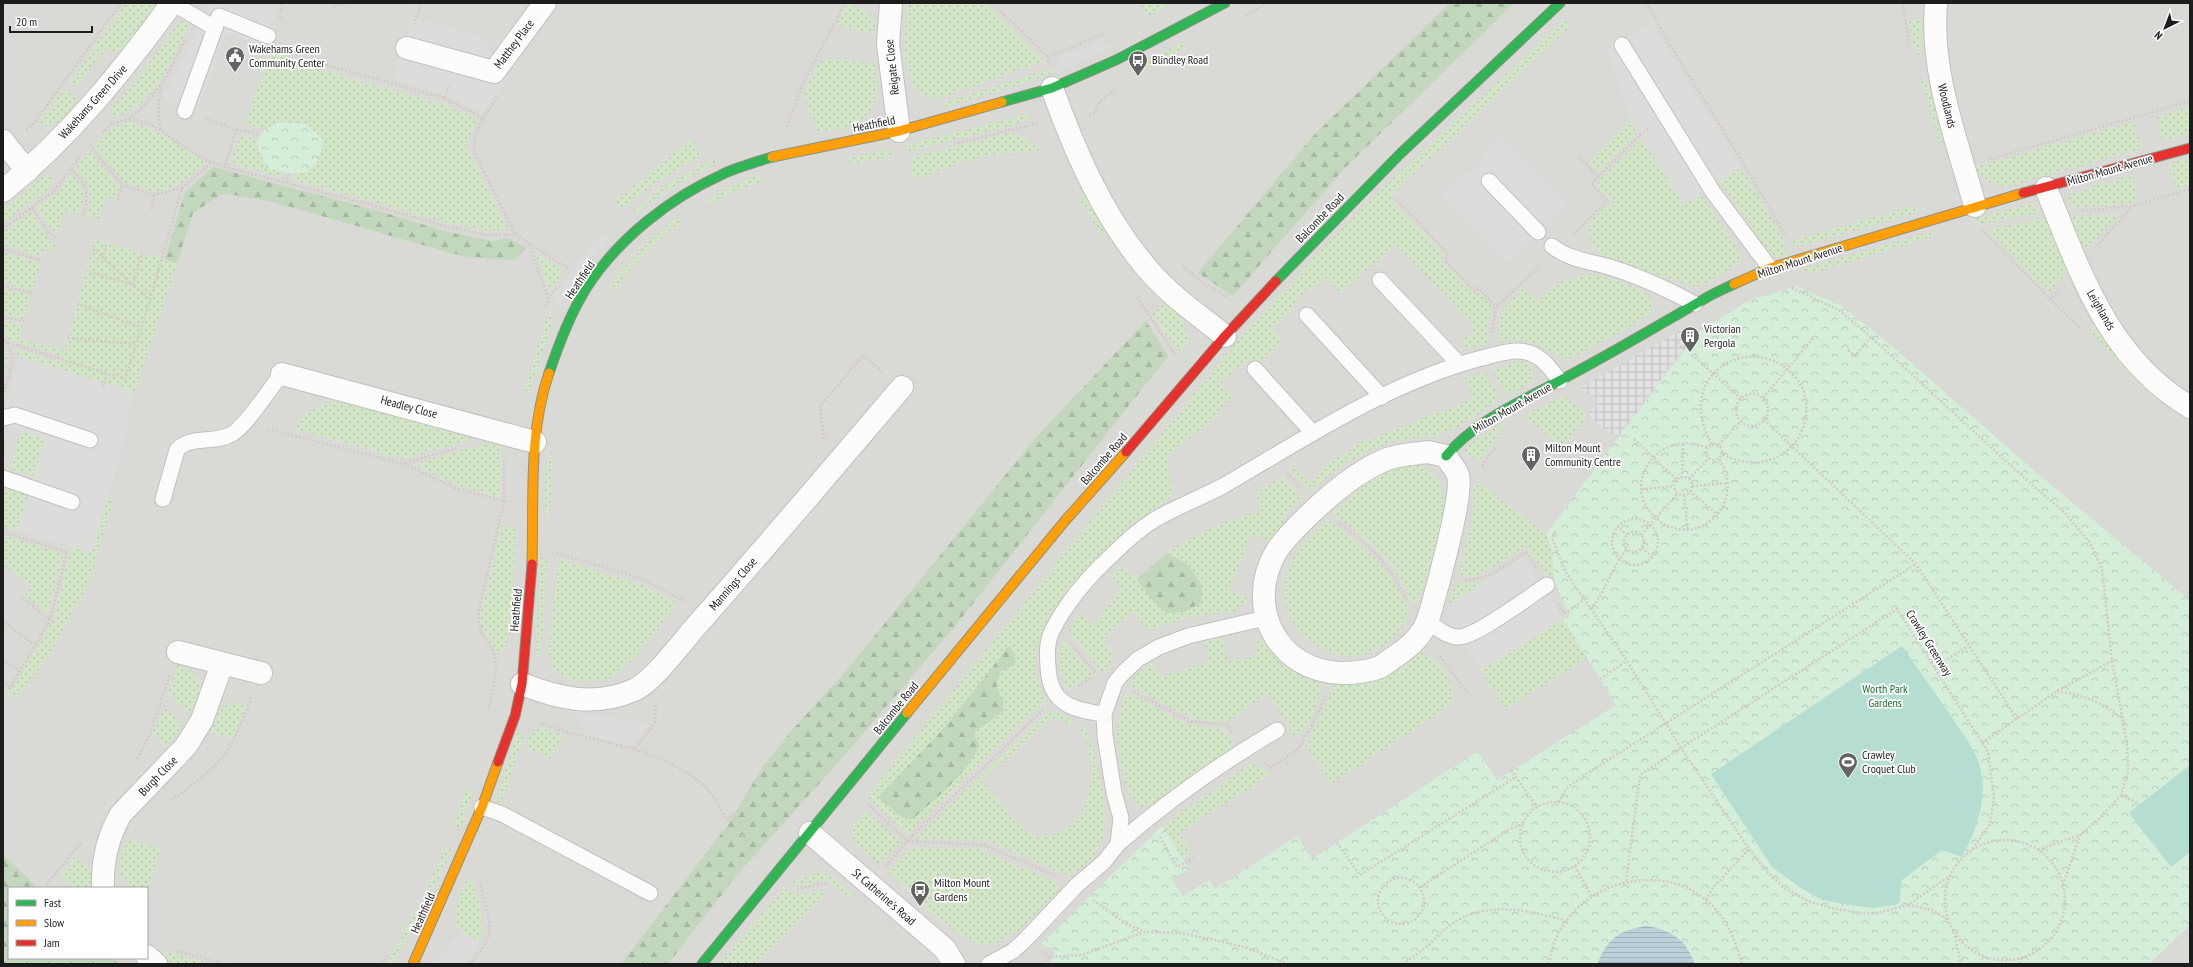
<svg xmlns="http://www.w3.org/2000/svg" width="2193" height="967" font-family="'PT Sans Narrow',sans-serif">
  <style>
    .residential { fill: #d9d9d6; fill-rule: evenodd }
    .grass { fill: url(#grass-dots); fill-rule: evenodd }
    .forest { fill: url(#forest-firs) }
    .park { fill: url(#park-crowns) }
    .pitch { fill: #b5ddd1 }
    .parking { fill: #dcdcda }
    .plaza { fill: url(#plaza-grid) }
    .water { fill: url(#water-rules) }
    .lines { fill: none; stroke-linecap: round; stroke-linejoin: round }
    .lane-casing { stroke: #c1c1bf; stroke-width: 17 }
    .street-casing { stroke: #c1c1bf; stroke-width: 24 }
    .fast-casing { stroke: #8e927f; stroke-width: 11 }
    .slow-casing { stroke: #8e927f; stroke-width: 11 }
    .jam-casing { stroke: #8e927f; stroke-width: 11 }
    .path { stroke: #d3cac7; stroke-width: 2.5; stroke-dasharray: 2 2; stroke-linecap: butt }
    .lane { stroke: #fcfcfb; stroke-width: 15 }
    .street { stroke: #fcfcfb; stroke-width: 22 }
    .fast { stroke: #30b455; stroke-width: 9 }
    .slow { stroke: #ff9f0a; stroke-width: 9 }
    .jam { stroke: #e5322d; stroke-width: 9 }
    .labels { text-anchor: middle; stroke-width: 3.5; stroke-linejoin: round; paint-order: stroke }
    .street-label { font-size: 12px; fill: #1c1c1c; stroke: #fff }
    .poi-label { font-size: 12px; fill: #1c1c1c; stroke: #fff; text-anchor: start }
    .park-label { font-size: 12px; fill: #186c2b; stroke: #fff }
  </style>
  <defs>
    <pattern id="grass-dots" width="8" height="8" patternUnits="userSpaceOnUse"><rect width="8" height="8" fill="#d3e5c7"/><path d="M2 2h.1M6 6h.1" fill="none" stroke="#b5c4aa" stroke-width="1.8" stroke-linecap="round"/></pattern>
    <pattern id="forest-firs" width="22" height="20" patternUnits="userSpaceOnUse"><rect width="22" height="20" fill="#c3d7bd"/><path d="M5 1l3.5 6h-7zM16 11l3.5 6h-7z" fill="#a7b8a2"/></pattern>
    <pattern id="park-crowns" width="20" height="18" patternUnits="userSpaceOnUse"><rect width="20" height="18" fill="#d5eed9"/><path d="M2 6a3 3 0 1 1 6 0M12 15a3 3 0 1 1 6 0" fill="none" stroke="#b6ccba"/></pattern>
    <pattern id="plaza-grid" width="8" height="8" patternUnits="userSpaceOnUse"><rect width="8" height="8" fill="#e1e0e3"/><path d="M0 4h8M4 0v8" fill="none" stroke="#c0c0c2"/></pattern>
    <pattern id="water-rules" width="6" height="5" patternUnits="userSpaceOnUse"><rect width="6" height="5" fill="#bcd0da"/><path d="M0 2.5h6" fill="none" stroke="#a1b2ba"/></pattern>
  </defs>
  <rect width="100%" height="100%" fill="#eaeae5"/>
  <!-- residential -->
  <path class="residential" d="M3 3H2190V964H3ZM9 888H147V958H9Z"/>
  <!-- grass -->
  <g class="grass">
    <polygon points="126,3 157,3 125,51 105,50 77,84 67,85"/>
    <polygon points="848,3 870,14 876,24 873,31 867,32 836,25"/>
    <path d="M908 3H986L1044 61 951 94C944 96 935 100 927 97 899 87 905 26 908 3Z"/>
    <polygon points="1138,3 1166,3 1168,5 1150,15"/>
    <polygon points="1921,18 1921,54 1917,56 1908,22"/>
    <path d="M181 20 190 24C172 59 156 103 116 117L111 115 110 110 133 85Z"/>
    <path d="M1565 20 1570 26 1389 197 1444 255 1441 260 1475 295 1479 291 1492 306 1486 330 1488 345 1467 349 1461 342 1476 328 1396 244 1340 293 1326 277 1311 291 1308 288 1298 298 1288 314 1272 329 1282 340 1280 343 1263 358 1241 364 1220 383 1232 396 1206 425 1167 456 1172 493 1170 498C1159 506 1148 512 1137 521 1100 551 1040 610 1035 661 1034 674 1041 689 1046 701L1020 724 908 835 867 797 1238 340 1328 243 1391 181ZM1015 656 1001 671 996 685 1003 701 985 725 879 797Z"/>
    <polygon points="1180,44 1188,47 1138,73 1136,67"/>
    <polygon points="275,46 280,47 287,56 299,64 444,105 477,119 466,147 508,229 486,230 449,223 294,180 293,175 308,171 280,122 263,129 244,123"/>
    <path d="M822 59 875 63C876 72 878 82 877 91 873 124 846 131 817 131L803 93Z"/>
    <polygon points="1055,67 1051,74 949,107 938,105"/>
    <polygon points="1927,81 1945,141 1939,143 1921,82"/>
    <path d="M63 91 75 94C74 98 75 105 74 110 69 123 49 126 37 126Z"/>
    <polygon points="2190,107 2190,134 2163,141 2156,117"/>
    <polygon points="1027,115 1029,121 906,152 908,145"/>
    <polygon points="1631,120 1638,132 1598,172 1588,162"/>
    <path d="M128 122C160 128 179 146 206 163L180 185 155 192 124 183 93 146 114 127Z"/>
    <path d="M2133 122 2143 148 2006 187C1989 185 1984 180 1975 167Z"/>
    <polygon points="1009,132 1045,150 989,155 965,161 915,179 909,159"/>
    <polygon points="240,136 259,140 257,148 267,167 281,172 280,177 231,163"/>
    <polygon points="692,139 702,155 659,180 623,208 616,201"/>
    <path d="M1642 139 1683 204 1701 194 1741 254 1742 259 1738 263 1707 284 1691 286 1610 259C1598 252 1584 241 1590 224 1593 216 1607 207 1613 201L1596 184Z"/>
    <polygon points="894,149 890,156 851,164 849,158"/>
    <path d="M89 150 119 187 115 199 106 197 99 220 87 216C94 193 90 186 75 169Z"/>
    <polygon points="716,157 717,162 669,189 637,212 631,212 665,186"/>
    <polygon points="2190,157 2190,185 2176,189 2169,164"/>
    <polygon points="1741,168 1780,232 1788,257 1773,256 1766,249 1720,182"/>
    <path d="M71 174C86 189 86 195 80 214L64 210 58 232 53 231 36 208 58 192Z"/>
    <polygon points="45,175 52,176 49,189 3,224 3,210"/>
    <path d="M2132 175 2138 199 2130 203 2074 208C2069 204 2067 201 2069 195Z"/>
    <polygon points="754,177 762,178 764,181 738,190 708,205 707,200 734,185"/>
    <polygon points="1078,195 1084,195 1107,232 1103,237 1094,224"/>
    <polygon points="2032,204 2041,212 1978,224 1977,218"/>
    <polygon points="1917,205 1918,212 1796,247 1793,241"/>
    <polygon points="31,212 51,243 55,245 53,251 44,249 42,256 3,246 3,232"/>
    <polygon points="2118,215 2082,254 2065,217"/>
    <path d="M679 217 684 219C656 240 634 265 611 292L608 288C629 261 651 237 679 217Z"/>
    <polygon points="2046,219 2053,229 2068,270 2049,293 1987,230"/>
    <polygon points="1933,231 1934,236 1806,275 1803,269"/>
    <polygon points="95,240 177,263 135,392 19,357 15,349 61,363 63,357 10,340 3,327 3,321 23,324 19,339 65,351"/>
    <polygon points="3,252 40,263 33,290 3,283"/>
    <polygon points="535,252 564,271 551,291"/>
    <path d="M1593 274C1611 280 1671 289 1647 316L1576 356 1563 358 1533 343 1520 340 1501 343C1492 317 1507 305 1524 288L1536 301 1562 281Z"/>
    <polygon points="3,288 31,295 24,319 3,315"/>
    <path d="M1168 304C1182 315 1185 325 1189 342L1178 352 1152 314 1160 306Z"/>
    <polygon points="549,313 553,316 550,330 531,388 523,393"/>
    <polygon points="2097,324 2126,366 2157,398 2155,400 2124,370 2090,331"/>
    <polygon points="3,349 8,359 3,380"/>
    <path d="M1519 361C1529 362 1533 368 1533 377L1530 383 1507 395 1491 370Z"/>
    <path d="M1485 372 1500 398C1482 410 1464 427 1443 433 1428 438 1412 437 1397 441 1362 450 1337 467 1311 491L1291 472 1295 467 1311 482 1333 460 1360 443 1473 399 1466 378Z"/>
    <polygon points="1564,396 1587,415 1563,447 1524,417"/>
    <path d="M333 402 348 403 470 434 471 439 404 459 295 429C304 412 315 406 333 402Z"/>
    <polygon points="1509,419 1479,462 1464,450 1468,445"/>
    <polygon points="21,431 45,439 34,476 10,469"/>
    <polygon points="489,443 501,447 500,497 456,485 414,464"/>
    <path d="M553 455 549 520C540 514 547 468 548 456Z"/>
    <path d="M1415 462C1427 468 1439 477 1442 491 1450 526 1426 575 1415 608 1407 591 1399 573 1387 560 1372 542 1351 529 1333 514 1356 491 1381 466 1415 462Z"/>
    <path d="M1283 477 1301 499 1290 510 1271 542 1252 533 1229 591 1251 599 1234 612 1197 615 1146 630 1135 612 1122 619 1103 639 1115 655 1103 672 1099 669 1069 631 1078 614 1094 625 1121 589 1111 575 1121 565 1137 579 1152 600 1201 603 1202 585 1188 565 1167 553C1199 533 1222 520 1260 512L1257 492Z"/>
    <polygon points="1478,482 1546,534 1552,550 1554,583 1542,570 1527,546 1477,577 1459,576 1474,510 1474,486"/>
    <polygon points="7,487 28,494 17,531 3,527 3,500"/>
    <polygon points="108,497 114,499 88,585 47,658 16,698 9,694 54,620 71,547 92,553"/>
    <path d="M1327 519C1367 550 1391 565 1410 614 1403 625 1394 639 1383 646 1336 677 1272 629 1286 575 1292 554 1311 533 1327 519Z"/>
    <polygon points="502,525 515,528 514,569 507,643 505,649 496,653 481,627 481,614"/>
    <polygon points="3,535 63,554 48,613 25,596 32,586 3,565"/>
    <polygon points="541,557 547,558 543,631 539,655 536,657"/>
    <path d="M559 560 643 585 677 604C661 624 630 670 607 678 597 682 581 682 571 679 557 675 550 666 548 653Z"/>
    <polygon points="1490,579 1448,605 1456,582 1477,583"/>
    <polygon points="1563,619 1587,658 1505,709 1481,671"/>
    <path d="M1214 636 1223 639 1228 662 1256 657 1255 637C1283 652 1287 673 1323 680 1318 700 1313 726 1295 738L1268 693C1258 699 1236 718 1227 720 1199 729 1154 698 1130 686L1133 678 1150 663 1161 677 1209 662 1204 641Z"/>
    <path d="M1064 640 1093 675 1068 689C1057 673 1057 658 1064 640Z"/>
    <path d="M1422 652C1435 657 1454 680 1453 695 1453 698 1450 703 1448 707L1331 784 1306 745 1325 707 1336 681C1361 685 1383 681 1405 665 1411 660 1413 655 1422 652Z"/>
    <path d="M179 660C200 678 208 688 190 713L168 693Z"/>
    <polygon points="1131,694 1188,725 1224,729 1234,748 1156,802 1144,808 1137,805 1131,796 1124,781 1116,734 1124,695"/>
    <path d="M237 702 247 703 233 738 207 732C213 716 221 706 237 702Z"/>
    <polygon points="165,706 182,726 168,747 152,734"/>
    <path d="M1048 712H1058L1072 719 1071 724 1052 717 982 781C991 791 1022 831 1032 835 1038 838 1047 837 1053 835 1093 826 1101 760 1080 731L1083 727C1093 739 1094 754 1098 769 1107 813 1115 851 1069 876L985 840 916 838Z"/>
    <polygon points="538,728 564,734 551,759 530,749 527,750 530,736"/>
    <polygon points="517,732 524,734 502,803 496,802"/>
    <polygon points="1251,764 1259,767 1270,775 1179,833 1191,852 1182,859 1162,826"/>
    <polygon points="467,785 472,794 460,828 454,827"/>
    <polygon points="867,811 900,842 880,865 856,844 851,834 853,824"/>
    <path d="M127 840 160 848 147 897V888H132C129 883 123 880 121 875 117 863 122 850 127 840Z"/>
    <polygon points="446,847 451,850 433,890 427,889"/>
    <path d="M910 849H980L1056 883 1060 887C1053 898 1043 907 1033 916 1021 929 1006 942 988 944 961 946 909 890 888 872Z"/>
    <polygon points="76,856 93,873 90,888 73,888 60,875"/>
    <polygon points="818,873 827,874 855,895 851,899 827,880 795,886 792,882"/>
    <path d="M467 880 473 881C478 902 487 921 479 941 443 925 454 910 467 880Z"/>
    <path d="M784 889C799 898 812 893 828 890L755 964H719Z"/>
    <polygon points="416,911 421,914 392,964 386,964"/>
    <polygon points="159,950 203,962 203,964 172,964 160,955"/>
  </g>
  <!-- forest -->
  <g class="forest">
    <polygon points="1450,3 1514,3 1342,171 1233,296 1198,273 1313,136"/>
    <polygon points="213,167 389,214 444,231 493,241 508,238 527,248 514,260 468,257 454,254 273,202 224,193 193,213 177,263 165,259 185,192"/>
    <polygon points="1146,321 1168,356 956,625 843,757 736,876 668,964 621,964 727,826 764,765 792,730 846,671 1038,435"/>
    <polygon points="1167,553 1188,565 1202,585 1201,603 1184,612 1166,613 1152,600 1137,579"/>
    <path d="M1009 646 1015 656 1014 665 1001 671 996 685 1003 701 1004 711 973 733 979 744C971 772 933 800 913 819L903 818 878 797 945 727Z"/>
    <polygon points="3,855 38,888 9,888 9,958 113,958 120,964 3,964"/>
  </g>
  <!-- park -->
  <g class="park">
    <path d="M280 122 307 124 324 140C316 178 300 178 267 168 254 142 252 134 280 122Z"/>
    <polygon points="1797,286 1842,306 1892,346 2038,474 2190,600 2190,925 2149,964 1050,964 1055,950 1041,944 1162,826 1189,869 1172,880 1183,896 1209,880 1215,889 1297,836 1312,859 1478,751 1497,780 1616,705 1563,619 1570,615 1554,583 1552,550 1546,534 1668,371 1701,330 1748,301"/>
  </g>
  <!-- pitch -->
  <g class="pitch">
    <path d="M1902 646C1919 670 1936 695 1953 719 1961 732 1973 746 1978 761 1990 794 1977 828 1962 857L1942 850 1902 880 1899 904 1873 908 1844 904 1823 900 1802 889 1772 867 1711 774Z"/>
    <polygon points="2190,765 2190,852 2171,867 2129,813"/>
  </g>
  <!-- parking -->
  <g class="parking">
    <polygon points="210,3 278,3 264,47 227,33 197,112 163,98"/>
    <polygon points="413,17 482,37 509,78 483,113 451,97 395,79"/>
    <polygon points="1651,22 1741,168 1684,205 1631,120 1607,51"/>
    <polygon points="1101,40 1112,47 1051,74 1060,58"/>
    <polygon points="1501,135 1568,205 1507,263 1440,194 1461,174 1464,177 1484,159 1481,155"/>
    <polygon points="613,234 574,281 556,310 554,297 577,264 597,238"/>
    <polygon points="19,357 135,392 127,418 131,418 92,553 17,531 45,439 8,427 6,405"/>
    <polygon points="1524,557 1563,619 1481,671 1442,609"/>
    <polygon points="574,711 650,725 632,746 584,735 582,723 574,714"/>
    <polygon points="461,932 479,941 476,951 463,964 431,964"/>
  </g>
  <!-- plaza -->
  <polygon class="plaza" points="1685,328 1690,341 1617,438 1587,415 1598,402 1580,388"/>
  <!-- water -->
  <path class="water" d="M1647 926C1673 931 1685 939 1695 964H1597C1608 938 1619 930 1647 926Z"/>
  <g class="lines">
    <defs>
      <g id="lane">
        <polyline points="172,3 215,28 185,111"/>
        <polyline points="215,28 219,16 268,36"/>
        <polyline points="1622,45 1713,192 1770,268"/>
        <polyline points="1489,181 1538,232"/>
        <path d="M1552 246C1568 259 1587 261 1606 266 1637 275 1667 289 1695 304"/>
        <polyline points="1380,280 1459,364"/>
        <polyline points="1307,315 1382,397"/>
        <polyline points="1255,369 1313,433"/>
        <polyline points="3,418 15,415 90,440"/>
        <polyline points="3,478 72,502"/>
        <path d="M163 499 177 450C190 435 215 444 232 434 247 425 270 388 282 374"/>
        <path d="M1428 620C1436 628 1447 637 1459 637 1476 637 1530 596 1547 585"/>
        <path d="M1104 714C1071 710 1049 703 1048 666 1047 656 1047 643 1051 633 1065 604 1090 575 1114 553 1126 541 1140 529 1154 520 1176 507 1200 498 1223 486 1304 439 1386 384 1478 359 1491 356 1504 351 1518 351 1538 351 1549 366 1560 381"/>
        <polyline points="482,807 502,814 650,893"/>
        <path d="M1118 844C1167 801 1221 763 1277 730"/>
        <polyline points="989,964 1013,951 1025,940 1077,885 1104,862 1118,844 1121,818 1114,793 1105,736 1104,714 1115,683 1122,674 1138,659 1159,647 1188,636 1265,618"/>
      </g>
      <g id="street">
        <polyline points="891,3 888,44 899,131"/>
        <path d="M1936 3C1930 73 1957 140 1975 206"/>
        <polyline points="407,48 494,72 545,3"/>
        <path d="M1052 88C1074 149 1100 210 1141 261 1164 291 1196 313 1225 336"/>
        <polyline points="3,141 27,171"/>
        <path d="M2046 188C2080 272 2108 359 2190 407"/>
        <path d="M3 191C69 137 122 72 172 3"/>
        <polyline points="282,374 535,442"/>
        <path d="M1428 452 1446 456C1449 462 1456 469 1458 475 1463 492 1443 564 1438 584 1433 600 1431 616 1423 630 1417 640 1405 650 1396 656 1391 659 1385 664 1380 667 1368 672 1355 673 1342 673 1278 672 1244 607 1276 552 1286 536 1299 525 1312 512 1333 492 1360 470 1387 459 1400 454 1415 454 1428 452Z"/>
        <polyline points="178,652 261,673"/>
        <path d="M522 684C560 699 595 707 634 690 653 682 682 642 697 625 766 547 834 467 902 387"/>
        <polyline points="810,833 945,949 954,964"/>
        <path d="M103 888C102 862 108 836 121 814L186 746 202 720 222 664"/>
        <polyline points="147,956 156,964"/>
      </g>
      <g id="fast">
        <polyline points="1002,102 1052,88 1116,60 1225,3"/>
        <polyline points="1276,281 1400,154 1560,3"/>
        <path d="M549 373C559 344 570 314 587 287 619 238 670 198 723 174 738 167 756 162 772 157"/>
        <path d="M1446 456C1476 420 1519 403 1559 381 1611 354 1662 323 1713 294L1734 284"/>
        <polyline points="702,964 907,713"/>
      </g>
      <g id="slow">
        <polyline points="772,157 899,131 1002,102"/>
        <polyline points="1734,284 1770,268 2023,193"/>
        <path d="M532 564C534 502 528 433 549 373"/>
        <polyline points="907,713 1064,522 1126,452"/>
        <polyline points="413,964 482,807 498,762"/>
      </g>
      <g id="jam">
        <polyline points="2023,193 2190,148"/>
        <polyline points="1126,452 1225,336 1276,281"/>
        <polyline points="498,762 515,716 522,684 532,564"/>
      </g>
    </defs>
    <!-- lane casing -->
    <use href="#lane" class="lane-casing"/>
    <!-- street casing -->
    <use href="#street" class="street-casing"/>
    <!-- fast casing -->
    <use href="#fast" class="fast-casing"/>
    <!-- slow casing -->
    <use href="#slow" class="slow-casing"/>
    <!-- jam casing -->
    <use href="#jam" class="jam-casing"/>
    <!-- path -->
    <g class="path">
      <polyline points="415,3 419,7"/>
      <polyline points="992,3 1048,57"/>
      <path d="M1646 3C1691 82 1742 157 1786 237"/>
      <polyline points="1903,3 1909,46"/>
      <polyline points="333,8 335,4 347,5 348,3"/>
      <polyline points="1246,16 1267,3"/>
      <polyline points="280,18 282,3"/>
      <polyline points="413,25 422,3"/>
      <polyline points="287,46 301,58 444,98 483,118 475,136 474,152 516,235"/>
      <polyline points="1048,62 1048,57 1103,34 1106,37"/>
      <polyline points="444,98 449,86"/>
      <polyline points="1089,115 1093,114 1101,100 1117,89"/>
      <polyline points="205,118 236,130 225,167"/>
      <polyline points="483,118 496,99 496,96"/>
      <path d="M129 119C161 93 168 73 186 38"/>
      <path d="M110 122 112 124C117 123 122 120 127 120 148 117 165 134 180 144 194 154 209 162 225 167L368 204 444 226 485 235H516L569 269"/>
      <polyline points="787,127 803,83 845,3"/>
      <path d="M161 129C158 114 157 102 162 87"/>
      <polyline points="26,130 34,123 121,3"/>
      <polyline points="236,130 260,134"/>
      <polyline points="102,133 112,124"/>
      <polyline points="954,144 1039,123"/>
      <polyline points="90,145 122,185 154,195 182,188 150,300 125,379 107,373 103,388"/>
      <polyline points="1580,158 1598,177"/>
      <polyline points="1987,160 2190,101"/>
      <path d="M71 169C88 186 90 193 83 216"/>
      <polyline points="287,183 289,174"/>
      <polyline points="182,188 211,163"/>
      <polyline points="1394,197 1449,255 1445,261 1475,291 1478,288 1496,307"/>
      <polyline points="118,200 122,185"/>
      <polyline points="32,208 49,233 57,239"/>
      <polyline points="151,209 154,195"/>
      <polyline points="2082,211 2132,206 2190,189"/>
      <polyline points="3,229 55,190 81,155"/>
      <polyline points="1982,230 2080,329"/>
      <polyline points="1573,234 1607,201 1591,184 1640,135 1649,129"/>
      <polyline points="529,244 548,298"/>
      <polyline points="2097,246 2132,207"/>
      <polyline points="3,249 41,260"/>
      <polyline points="93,249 150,300"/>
      <polyline points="103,258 106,243"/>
      <polyline points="1182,266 1203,283 1227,297"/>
      <polyline points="87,271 133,285 142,253"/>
      <polyline points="3,286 32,293"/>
      <polyline points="1792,288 1839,310 1871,337 2031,484 2065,513 2090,543 2102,569 2112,661 2127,743 2128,772 2121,795 2100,818 2080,835 2037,850"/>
      <polyline points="1137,297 1176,356"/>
      <polyline points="2050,300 2060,288"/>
      <polyline points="77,304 141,327"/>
      <polyline points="546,307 548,299 557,287"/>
      <polyline points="3,317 24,321"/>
      <polyline points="1492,333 1496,307 1541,265"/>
      <polyline points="3,335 14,359 3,395"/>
      <polyline points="68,338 136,344"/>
      <polyline points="8,343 107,373"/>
      <polyline points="1677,343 1684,349"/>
      <polyline points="1848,350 1855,356 1871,337"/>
      <polyline points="1695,357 1741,399"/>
      <circle cx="1752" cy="410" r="16"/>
      <polyline points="1763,398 1815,336"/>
      <polyline points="1764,420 1916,564 2017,719"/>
      <polyline points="268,429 405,464 454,488 509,502"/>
      <polyline points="4,439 4,458"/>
      <polyline points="824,439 820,406 863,355 883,372"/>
      <polyline points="1634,439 1677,480"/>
      <circle cx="1714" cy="452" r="8"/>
      <path d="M1712 444C1694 415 1696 378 1730 362 1743 355 1760 355 1774 361 1841 392 1795 492 1722 454"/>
      <polyline points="1719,445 1741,421"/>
      <path d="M1707 448C1659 426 1617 486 1657 519 1698 552 1748 502 1719 459"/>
      <polyline points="405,463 456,448"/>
      <polyline points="1482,466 1496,446"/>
      <polyline points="1287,473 1301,488"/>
      <circle cx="1683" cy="486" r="9"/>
      <polyline points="1682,478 1683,442"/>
      <polyline points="1689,479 1709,458"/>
      <polyline points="1692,486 1729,483"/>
      <polyline points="1642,489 1674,486"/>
      <polyline points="1690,491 1718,515"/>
      <polyline points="1684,495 1688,530"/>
      <circle cx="1635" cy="542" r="23"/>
      <path d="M1337 522C1372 547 1387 561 1407 600"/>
      <polyline points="1617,526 1627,535"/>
      <polyline points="1555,531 1553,540 1565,571 1627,661 1681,748 1640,775 1626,882"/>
      <polyline points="3,532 67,552 50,620 10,688 3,683"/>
      <circle cx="1634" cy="542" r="10"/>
      <polyline points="1641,535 1678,493"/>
      <polyline points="1642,548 1652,557"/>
      <polyline points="556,553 640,578 684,601"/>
      <path d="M1465 580C1488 580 1507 564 1526 552L1536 567"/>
      <polyline points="23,598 50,620"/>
      <polyline points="1558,604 1564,614 1584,600"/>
      <path d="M1590 609C1607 592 1611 567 1627 549"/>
      <polyline points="5,623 35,645"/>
      <polyline points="1071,643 1096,674"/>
      <polyline points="1440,656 1468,694"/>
      <polyline points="3,659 20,671"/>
      <polyline points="1934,668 1968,646"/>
      <polyline points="1600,679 1627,661"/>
      <polyline points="1078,686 1093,678"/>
      <path d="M2057 691C2083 695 2102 702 2123 719"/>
      <polyline points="1134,692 1189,721 1228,725 1232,734"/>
      <path d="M656 705 655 723 634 749C660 758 692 771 710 792 716 799 721 810 726 819L728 820 732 814 738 821 745 845 758 858"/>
      <path d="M488 710C491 694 500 670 494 654 487 636 479 637 478 614L504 501V459"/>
      <polyline points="539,723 567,732 634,749"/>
      <polyline points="1982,743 2057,691 2112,661"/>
      <polyline points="137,759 149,736 170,674"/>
      <polyline points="1285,759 1287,764"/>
      <polyline points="1264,763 1270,768 1299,748 1321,708 1325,696"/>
      <polyline points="1511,770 1537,807"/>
      <polyline points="2121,795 2140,804"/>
      <path d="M171 800C186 791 216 768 225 754 237 737 244 716 252 696"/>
      <polyline points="1558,802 1566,789 1580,778 1916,564"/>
      <circle cx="1555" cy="837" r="35"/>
      <polyline points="867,803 907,841 984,845 1056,876"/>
      <polyline points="1160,837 1177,867 1195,858"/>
      <circle cx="2005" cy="900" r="60"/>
      <polyline points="1337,843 1360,875 1516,777"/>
      <polyline points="886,866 907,841 1043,710"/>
      <polyline points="1575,866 1591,896"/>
      <polyline points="1951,875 1908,905 1878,913 1859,913 1831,908 1810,902 1785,888 1768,873 1749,849 1681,748 1897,609 1988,752 1994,797 1990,824 1971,851"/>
      <circle cx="1401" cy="901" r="23"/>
      <polyline points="47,884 82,841"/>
      <polyline points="2063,885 2080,835"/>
      <polyline points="1420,887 1510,829 1523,824"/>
      <polyline points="797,889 826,883 828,885"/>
      <polyline points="1093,900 1125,923 1145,932"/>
      <polyline points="1706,900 1712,889 1749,849"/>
      <polyline points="1908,905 1932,910 1948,920"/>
      <polyline points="1955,936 1961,964"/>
      <polyline points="177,951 225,964"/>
      <polyline points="1042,952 1050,957"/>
      <polyline points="382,964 388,954"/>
      <path d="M469 964C505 928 484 919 480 879"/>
      <polyline points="1042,964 1050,957 1082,955 1145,932 1181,933 1215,940 1247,948 1288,964"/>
      <path d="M1403 964C1412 957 1422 951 1430 944 1437 937 1444 929 1453 923 1488 900 1527 911 1565 920"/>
      <path d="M1549 964C1558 892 1647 855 1705 899 1725 915 1736 940 1742 964"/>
      <polyline points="2020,964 2021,958"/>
    </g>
    <!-- lane -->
    <use href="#lane" class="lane"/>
    <!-- street -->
    <use href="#street" class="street"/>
    <!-- fast -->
    <use href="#fast" class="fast"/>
    <!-- slow -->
    <use href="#slow" class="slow"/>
    <!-- jam -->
    <use href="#jam" class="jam"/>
  </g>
  <!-- icons -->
  <defs>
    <symbol id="civic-pin" viewBox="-11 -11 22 30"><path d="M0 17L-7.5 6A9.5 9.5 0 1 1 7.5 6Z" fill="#646462" stroke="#fff"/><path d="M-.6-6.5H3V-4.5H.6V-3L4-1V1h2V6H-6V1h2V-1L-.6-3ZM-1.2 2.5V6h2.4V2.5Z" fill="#fff"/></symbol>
    <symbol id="bus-pin" viewBox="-11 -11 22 30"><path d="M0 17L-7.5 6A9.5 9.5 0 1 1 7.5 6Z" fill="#646462" stroke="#fff"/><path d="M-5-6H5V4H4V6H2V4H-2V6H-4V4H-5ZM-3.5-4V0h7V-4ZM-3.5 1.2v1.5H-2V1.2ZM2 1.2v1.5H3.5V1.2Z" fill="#fff"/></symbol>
    <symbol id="building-pin" viewBox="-11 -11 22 30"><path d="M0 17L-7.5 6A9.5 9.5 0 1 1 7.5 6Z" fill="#646462" stroke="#fff"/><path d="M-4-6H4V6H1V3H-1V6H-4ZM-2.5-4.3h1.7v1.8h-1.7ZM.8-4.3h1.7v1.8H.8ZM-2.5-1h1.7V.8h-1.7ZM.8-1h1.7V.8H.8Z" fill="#fff"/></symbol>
    <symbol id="stadium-pin" viewBox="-11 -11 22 30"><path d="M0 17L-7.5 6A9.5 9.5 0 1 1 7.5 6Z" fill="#646462" stroke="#fff"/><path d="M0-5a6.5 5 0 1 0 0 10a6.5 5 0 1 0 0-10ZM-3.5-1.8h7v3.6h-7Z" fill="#fff"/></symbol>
  </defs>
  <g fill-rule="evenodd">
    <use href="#civic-pin" x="224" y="45" width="22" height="30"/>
    <use href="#bus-pin" x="1127" y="49" width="22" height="30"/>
    <use href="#building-pin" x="1679" y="325" width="22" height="30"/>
    <use href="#building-pin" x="1520" y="444" width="22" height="30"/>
    <use href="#stadium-pin" x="1837" y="751" width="22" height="30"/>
    <use href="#bus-pin" x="909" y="879" width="22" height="30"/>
  </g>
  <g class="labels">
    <!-- street labels -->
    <g class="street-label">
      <text transform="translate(514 44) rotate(-53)" y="4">Matthey Place</text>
      <text transform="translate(892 67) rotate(-96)" y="4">Reigate Close</text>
      <text transform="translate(93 102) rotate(-48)" y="4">Wakehams Green Drive</text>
      <text transform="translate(1947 106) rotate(76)" y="4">Woodlands</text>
      <text transform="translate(874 124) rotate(-11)" y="4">Heathfield</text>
      <text transform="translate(2110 170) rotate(-16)" y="4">Milton Mount Avenue</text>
      <text transform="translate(1320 218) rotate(-46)" y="4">Balcombe Road</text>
      <text transform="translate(1800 261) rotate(-18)" y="4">Milton Mount Avenue</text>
      <text transform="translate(580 280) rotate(-56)" y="4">Heathfield</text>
      <text transform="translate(2101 310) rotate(60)" y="4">Leighlands</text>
      <text transform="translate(409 407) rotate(15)" y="4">Headley Close</text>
      <text transform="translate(1512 408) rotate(-30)" y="4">Milton Mount Avenue</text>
      <text transform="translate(1104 459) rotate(-49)" y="4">Balcombe Road</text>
      <text transform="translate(733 584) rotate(-49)" y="4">Mannings Close</text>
      <text transform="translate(516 610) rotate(-85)" y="4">Heathfield</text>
      <text transform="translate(1929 643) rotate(58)" y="4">Crawley Greenway</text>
      <text transform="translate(896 708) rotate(-51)" y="4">Balcombe Road</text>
      <text transform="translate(158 776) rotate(-46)" y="4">Burgh Close</text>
      <text transform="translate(884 897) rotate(41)" y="4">St Catherine's Road</text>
      <text transform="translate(423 913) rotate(-66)" y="4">Heathfield</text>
    </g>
    <!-- poi labels -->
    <g class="poi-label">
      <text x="249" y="53">Wakehams Green<tspan x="249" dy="14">Community Center</tspan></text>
      <text x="1152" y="64">Blindley Road</text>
      <text x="1704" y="333">Victorian<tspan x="1704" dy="14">Pergola</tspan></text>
      <text x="1545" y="452">Milton Mount<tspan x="1545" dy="14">Community Centre</tspan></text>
      <text x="1862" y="759">Crawley<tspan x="1862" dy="14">Croquet Club</tspan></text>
      <text x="934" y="887">Milton Mount<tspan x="934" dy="14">Gardens</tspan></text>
    </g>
    <!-- park labels -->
    <g class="park-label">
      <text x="1885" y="693">Worth Park<tspan x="1885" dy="14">Gardens</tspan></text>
    </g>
  </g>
  <!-- border -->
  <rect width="2193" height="967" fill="none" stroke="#1c1c1c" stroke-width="8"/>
  <!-- legend -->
  <rect x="8" y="887" width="140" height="72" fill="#ffffff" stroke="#a4a4a4"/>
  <rect x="16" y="900" width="20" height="6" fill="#30b455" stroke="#a4a4a4"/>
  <text x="44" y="907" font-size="12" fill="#1c1c1c">Fast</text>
  <rect x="16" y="920" width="20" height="6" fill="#ff9f0a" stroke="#a4a4a4"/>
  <text x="44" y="927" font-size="12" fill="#1c1c1c">Slow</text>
  <rect x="16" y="940" width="20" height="6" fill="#e5322d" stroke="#a4a4a4"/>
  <text x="44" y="947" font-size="12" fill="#1c1c1c">Jam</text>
  <!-- north arrow -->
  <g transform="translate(2165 28) rotate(222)" stroke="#ffffff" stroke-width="3" paint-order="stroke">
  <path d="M0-3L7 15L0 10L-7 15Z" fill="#1c1c1c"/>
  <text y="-6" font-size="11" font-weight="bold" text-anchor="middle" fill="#1c1c1c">N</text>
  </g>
  <!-- scale -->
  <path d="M10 26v6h82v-6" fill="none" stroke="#1c1c1c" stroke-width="2"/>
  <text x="16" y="26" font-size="12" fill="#1c1c1c" stroke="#ffffff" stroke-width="3" paint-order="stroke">20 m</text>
</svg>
